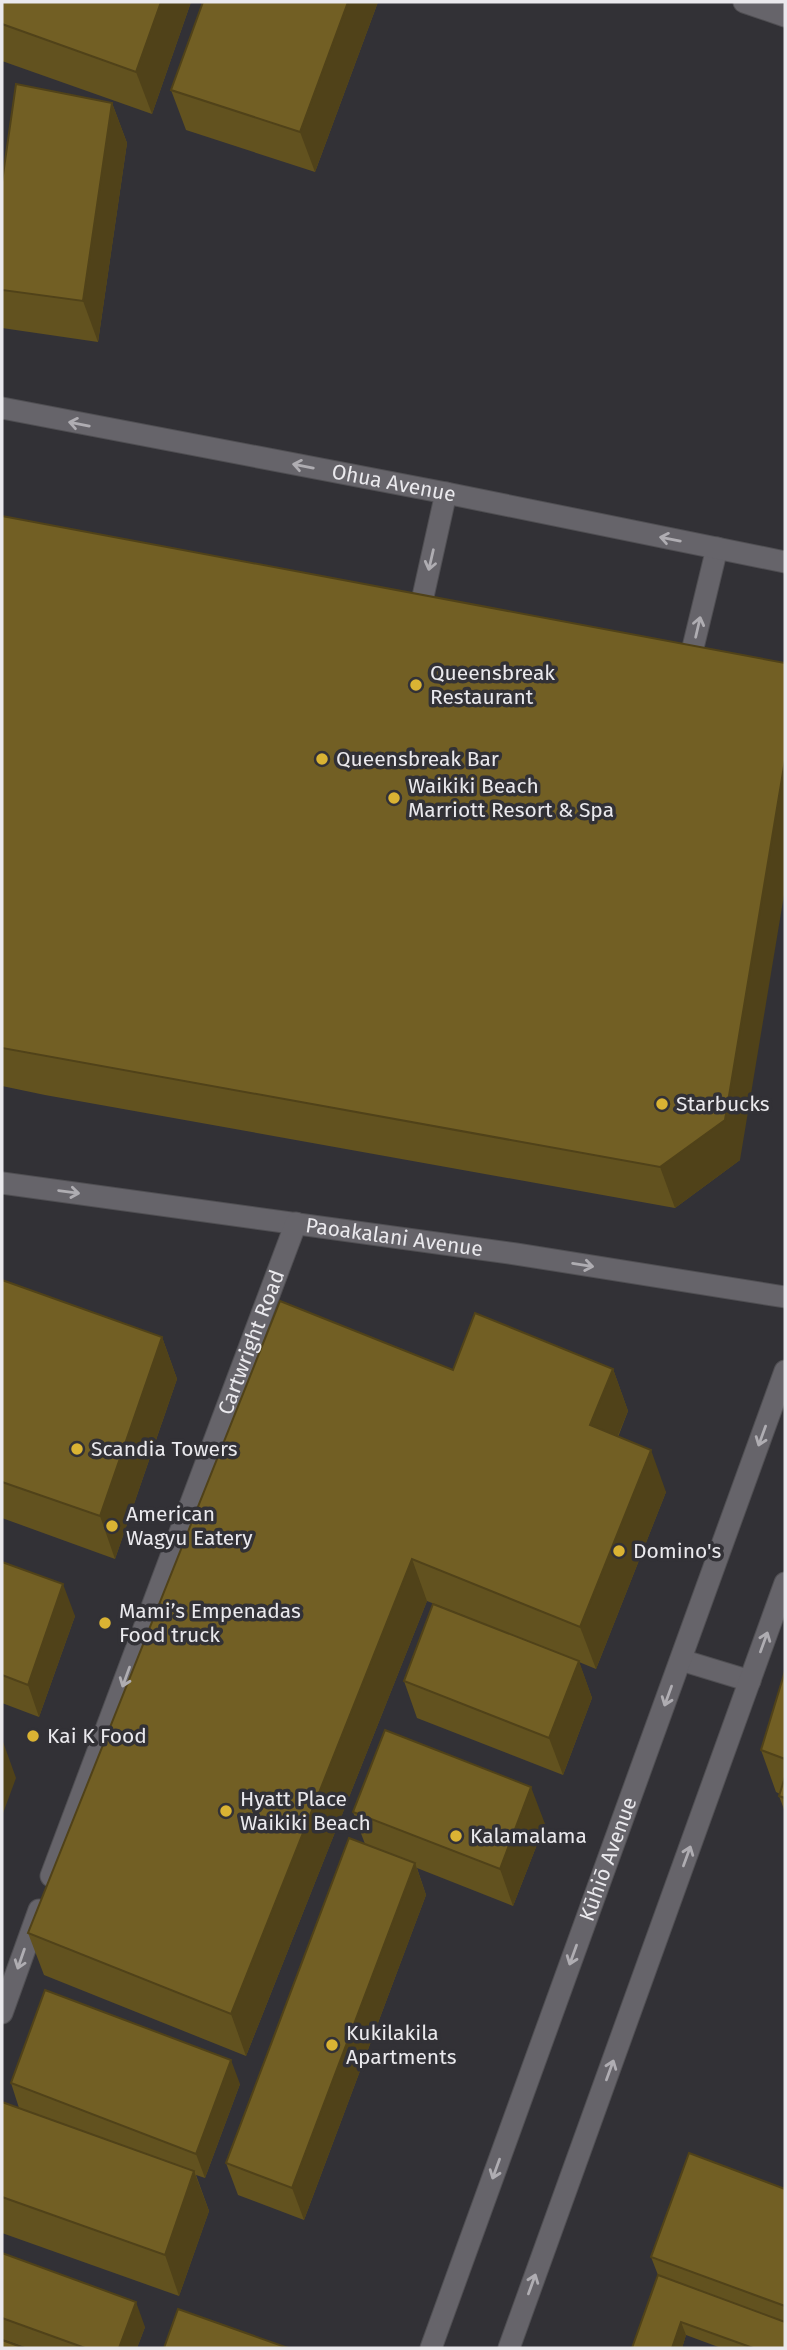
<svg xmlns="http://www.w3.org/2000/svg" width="787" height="2350" font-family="'Fira Sans',sans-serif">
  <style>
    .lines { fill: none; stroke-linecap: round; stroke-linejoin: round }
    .service-casing { stroke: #504f53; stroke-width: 23 }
    .minor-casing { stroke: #504f53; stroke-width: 23 }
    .tertiary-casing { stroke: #504f53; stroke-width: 23 }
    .service { stroke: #66646a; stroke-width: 21 }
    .minor { stroke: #66646a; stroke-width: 21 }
    .tertiary { stroke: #66646a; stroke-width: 21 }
    .wall { fill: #62521f }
    .shaded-wall { fill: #504219 }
    .building { fill: #725f24; stroke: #504219; stroke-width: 2 }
    .oneway { stroke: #afadb2 }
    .poi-dot { fill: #dab333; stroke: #323136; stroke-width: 2.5 }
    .labels { text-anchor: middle; stroke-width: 7; stroke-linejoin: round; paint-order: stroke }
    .street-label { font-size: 21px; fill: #eae9ed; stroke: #323136 }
    .poi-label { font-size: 21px; fill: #eae9ed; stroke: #323136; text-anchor: start }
  </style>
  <rect width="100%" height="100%" fill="#323136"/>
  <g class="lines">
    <defs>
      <g id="service">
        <polyline points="420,619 418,619 446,493"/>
        <polyline points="680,663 689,664 717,548"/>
      </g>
      <g id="minor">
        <polyline points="744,2 785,16"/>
        <path id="s1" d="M2 408 446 493 785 562"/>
        <path id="s2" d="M2 1183 516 1254 785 1297"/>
        <path id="s3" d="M51 1876 296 1223"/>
        <polyline points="2,2013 39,1910"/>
      </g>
      <g id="tertiary">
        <polyline points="681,1660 750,1681"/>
        <path id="s4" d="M431 2348 785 1371"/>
        <polyline points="509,2348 785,1583"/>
      </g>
    </defs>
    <!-- service casing -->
    <use href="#service" class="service-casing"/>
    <!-- minor casing -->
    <use href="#minor" class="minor-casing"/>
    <!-- tertiary casing -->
    <use href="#tertiary" class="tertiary-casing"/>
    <!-- service -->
    <use href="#service" class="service"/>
    <!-- minor -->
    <use href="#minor" class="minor"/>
    <!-- tertiary -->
    <use href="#tertiary" class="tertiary"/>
  </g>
  <!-- wall -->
  <g class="wall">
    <polygon points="2,2 191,2 152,114 2,61"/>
    <polygon points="378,2 315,172 186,130 171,90"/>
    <polygon points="112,103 127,143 98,342 2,328 2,290"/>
    <polygon points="2,516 740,1160 675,1208 45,1095 2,1086"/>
    <polygon points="2,1280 162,1337 177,1379 115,1559 2,1518"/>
    <polygon points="613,1369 628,1411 618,1437 666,1492 596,1669 579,1662 592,1698 563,1775 417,1718 404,1681 465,1616 427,1601 246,2056 44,1975 28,1933 453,1370"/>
    <polygon points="2,1562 75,1616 39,1717 2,1703"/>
    <polygon points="785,1671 785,1812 779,1796 780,1794 776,1792 761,1750"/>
    <polygon points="353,1812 545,1824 513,1906 417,1868 426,1895 304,2220 238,2195 226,2163 365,1844"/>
    <polygon points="11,2083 240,2084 205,2178 196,2175 209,2211 179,2296 2,2233 2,2102 19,2108"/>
    <polygon points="785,2189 785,2348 721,2348 686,2335 682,2348 632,2348 658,2275 651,2257"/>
    <polygon points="2,2253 145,2327 137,2348 27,2348 2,2339"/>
  </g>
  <!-- shaded-wall -->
  <g class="shaded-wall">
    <polygon points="161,2 191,2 152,114 136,72"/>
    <polygon points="348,2 378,2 315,172 300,132"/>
    <polygon points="112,103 127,143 98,342 83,301"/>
    <polygon points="785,760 785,889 740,1160 675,1208 660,1167"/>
    <polygon points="162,1337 177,1379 115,1559 100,1516"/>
    <polygon points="613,1369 628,1411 605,1467 590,1425"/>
    <polygon points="651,1450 666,1492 596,1669 580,1627"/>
    <polygon points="412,1559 427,1601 246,2056 231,2014"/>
    <polygon points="63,1584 75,1616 39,1717 28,1685"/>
    <polygon points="579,1661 592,1698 563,1775 549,1738"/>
    <polygon points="2,1739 16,1778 2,1816"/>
    <polygon points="531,1787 545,1824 513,1906 500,1869"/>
    <polygon points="415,1863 426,1895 304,2220 292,2188"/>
    <polygon points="231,2060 240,2084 205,2178 196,2154"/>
    <polygon points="194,2171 209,2211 179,2296 165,2255"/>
    <polygon points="136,2302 145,2327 137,2348 119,2348"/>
    <polygon points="681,2322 686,2335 682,2348 672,2348"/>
  </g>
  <!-- building -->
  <g class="building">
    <polygon points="2,2 161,2 136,72 2,24"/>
    <polygon points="203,2 348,2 300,132 171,90"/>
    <polygon points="16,84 112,103 83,301 2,290 2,182"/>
    <polygon points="2,516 785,663 785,760 725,1120 660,1167 2,1048"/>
    <polygon points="2,1280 162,1337 100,1516 2,1482"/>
    <polygon points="280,1301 453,1370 475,1313 613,1369 590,1425 651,1450 580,1627 412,1559 231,2014 28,1933"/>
    <polygon points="2,1562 63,1584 28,1685 2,1675"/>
    <polygon points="433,1604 579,1661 549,1738 404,1681"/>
    <polygon points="785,1671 785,1759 761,1750"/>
    <polygon points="385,1730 531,1787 500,1869 353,1812"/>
    <polygon points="785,1777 785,1798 779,1796"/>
    <polygon points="349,1838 415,1863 292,2188 226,2163"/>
    <polygon points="45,1990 231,2060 196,2154 11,2083"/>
    <polygon points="2,2102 194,2171 165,2255 2,2197"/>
    <polygon points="689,2153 785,2189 785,2306 651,2257"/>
    <polygon points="2,2253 136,2302 119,2348 85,2348 2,2318"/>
    <polygon points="658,2275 785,2322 785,2348 753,2348 681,2322 672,2348 632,2348"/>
    <polygon points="178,2309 288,2348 164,2348"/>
    <polygon points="2,2340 24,2348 2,2348"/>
  </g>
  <!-- one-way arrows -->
  <defs><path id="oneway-shaft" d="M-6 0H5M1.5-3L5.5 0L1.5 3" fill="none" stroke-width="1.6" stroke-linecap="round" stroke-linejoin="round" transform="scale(1.75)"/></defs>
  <g class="oneway">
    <use href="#oneway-shaft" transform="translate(79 424) rotate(-169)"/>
    <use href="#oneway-shaft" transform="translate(303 466) rotate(-169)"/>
    <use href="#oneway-shaft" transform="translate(670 539) rotate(-169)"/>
    <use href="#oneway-shaft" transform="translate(431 560) rotate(103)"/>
    <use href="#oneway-shaft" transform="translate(698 627) rotate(-77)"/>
    <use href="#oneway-shaft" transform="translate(69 1192) rotate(8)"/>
    <use href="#oneway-shaft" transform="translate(583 1265) rotate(9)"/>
    <use href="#oneway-shaft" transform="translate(762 1436) rotate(110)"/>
    <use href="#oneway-shaft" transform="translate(764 1642) rotate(-70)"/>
    <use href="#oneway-shaft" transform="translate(126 1677) rotate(110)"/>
    <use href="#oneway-shaft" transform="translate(668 1696) rotate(110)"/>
    <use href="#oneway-shaft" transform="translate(687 1856) rotate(-70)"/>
    <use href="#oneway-shaft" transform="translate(573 1955) rotate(110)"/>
    <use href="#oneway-shaft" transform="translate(21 1959) rotate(109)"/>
    <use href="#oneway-shaft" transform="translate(610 2070) rotate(-70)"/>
    <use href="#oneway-shaft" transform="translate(496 2169) rotate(110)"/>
    <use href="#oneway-shaft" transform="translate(532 2284) rotate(-70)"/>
  </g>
  <!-- markers -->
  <g class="poi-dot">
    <circle cx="416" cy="685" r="7"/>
    <circle cx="322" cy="759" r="7"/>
    <circle cx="394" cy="798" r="7"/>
    <circle cx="662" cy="1104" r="7"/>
    <circle cx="77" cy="1449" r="7"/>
    <circle cx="112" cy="1526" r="7"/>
    <circle cx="619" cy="1551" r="7"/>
    <circle cx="105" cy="1623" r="7"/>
    <circle cx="33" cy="1736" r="7"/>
    <circle cx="226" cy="1811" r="7"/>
    <circle cx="456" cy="1836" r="7"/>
    <circle cx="332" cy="2045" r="7"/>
  </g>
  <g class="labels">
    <!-- street labels -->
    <g class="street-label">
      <text dy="7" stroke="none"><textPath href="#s1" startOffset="399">Ohua Avenue</textPath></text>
      <text dy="7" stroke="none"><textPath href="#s2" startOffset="396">Paoakalani Avenue</textPath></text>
      <text dy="7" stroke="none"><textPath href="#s3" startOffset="570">Cartwright Road</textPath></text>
      <text dy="7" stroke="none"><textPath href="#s4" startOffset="520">Kūhiō Avenue</textPath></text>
    </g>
    <!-- poi labels -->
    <g class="poi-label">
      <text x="430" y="680">Queensbreak<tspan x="430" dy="24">Restaurant</tspan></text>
      <text x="336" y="766">Queensbreak Bar</text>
      <text x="408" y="793">Waikiki Beach<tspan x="408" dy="24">Marriott Resort &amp; Spa</tspan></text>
      <text x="676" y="1111">Starbucks</text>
      <text x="91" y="1456">Scandia Towers</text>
      <text x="126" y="1521">American<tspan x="126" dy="24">Wagyu Eatery</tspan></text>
      <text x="633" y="1558">Domino's</text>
      <text x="119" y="1618">Mami’s Empenadas<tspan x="119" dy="24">Food truck</tspan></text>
      <text x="47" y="1743">Kai K Food</text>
      <text x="240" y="1806">Hyatt Place<tspan x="240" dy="24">Waikiki Beach</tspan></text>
      <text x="470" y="1843">Kalamalama</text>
      <text x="346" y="2040">Kukilakila<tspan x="346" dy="24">Apartments</tspan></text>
    </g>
  </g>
  <!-- border -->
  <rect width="787" height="2350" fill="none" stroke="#eae9ed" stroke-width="7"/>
</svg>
